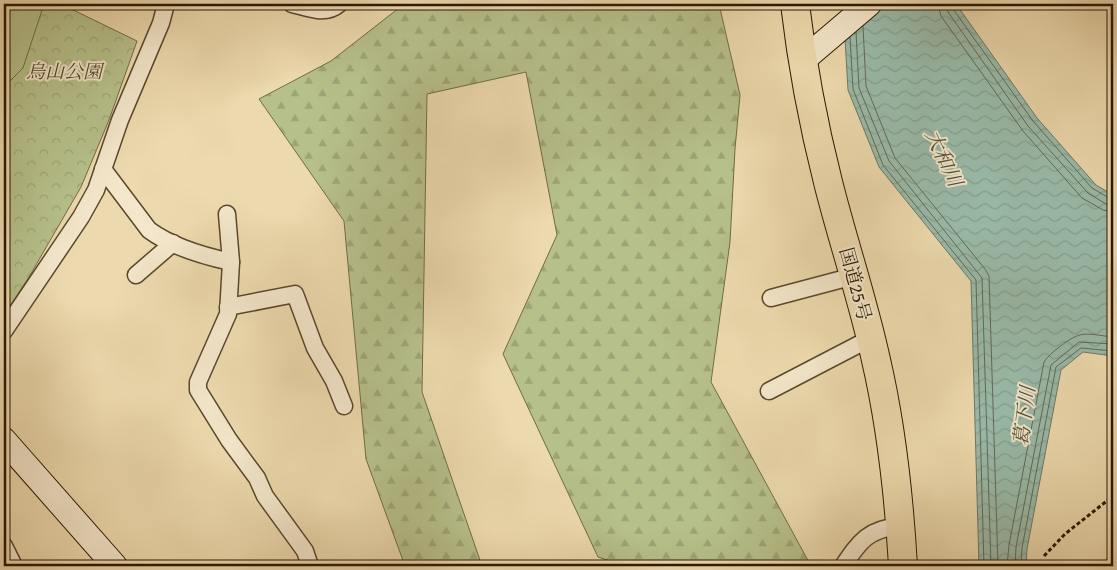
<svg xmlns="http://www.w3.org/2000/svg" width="1117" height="570" font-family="'Gentium Book Plus','Noto Serif JP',serif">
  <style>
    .forest { fill: url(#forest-firs); stroke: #706c46 }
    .park { fill: url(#park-crowns); stroke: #706c46 }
    .garden { fill: #b6c08b; stroke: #706c46 }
    .water { fill: url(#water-waves); stroke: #6d7966 }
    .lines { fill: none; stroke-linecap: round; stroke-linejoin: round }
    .shore { stroke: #626955; stroke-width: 1 }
    .street-casing { stroke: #5a482c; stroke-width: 19 }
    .secondary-casing { stroke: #2a1801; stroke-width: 26 }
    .highway-casing { stroke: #2a1801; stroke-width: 30 }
    .path { stroke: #2a1801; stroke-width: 3; stroke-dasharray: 4 2.5; stroke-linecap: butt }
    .street { stroke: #f3e6ca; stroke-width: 16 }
    .secondary { stroke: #f3e6ca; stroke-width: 24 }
    .highway { stroke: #ecd9ad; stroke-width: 28 }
    .labels { text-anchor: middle; stroke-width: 4; stroke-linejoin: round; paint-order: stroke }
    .park-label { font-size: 19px; font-style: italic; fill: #544a2a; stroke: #f3e6ca }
    .street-label { font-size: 19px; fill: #2a1801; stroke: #f3e6ca }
    .water-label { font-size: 20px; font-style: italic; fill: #51513c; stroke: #f3e6ca }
  </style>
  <defs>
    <pattern id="forest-firs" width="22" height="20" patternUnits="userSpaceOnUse" patternTransform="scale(1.25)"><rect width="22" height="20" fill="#b6c08b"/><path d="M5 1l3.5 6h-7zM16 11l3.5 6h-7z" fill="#9da476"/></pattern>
    <pattern id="park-crowns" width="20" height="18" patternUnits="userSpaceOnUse" patternTransform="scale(1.25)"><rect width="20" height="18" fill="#b6c08b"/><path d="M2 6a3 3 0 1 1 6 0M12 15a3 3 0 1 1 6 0" fill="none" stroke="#9da476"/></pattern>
    <pattern id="water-waves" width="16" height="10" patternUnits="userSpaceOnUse" patternTransform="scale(1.25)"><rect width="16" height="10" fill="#99baa9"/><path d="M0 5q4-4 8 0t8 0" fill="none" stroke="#849f90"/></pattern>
  </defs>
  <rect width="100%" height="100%" fill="#ecd9ad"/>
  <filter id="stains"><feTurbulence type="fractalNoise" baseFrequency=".004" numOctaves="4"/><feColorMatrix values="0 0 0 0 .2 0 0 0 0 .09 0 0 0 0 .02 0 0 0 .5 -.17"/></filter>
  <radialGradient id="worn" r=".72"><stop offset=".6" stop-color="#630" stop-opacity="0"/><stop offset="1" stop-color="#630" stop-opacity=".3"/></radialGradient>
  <!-- forest -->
  <polygon class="forest" points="404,4 719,4 740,95 735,149 730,242 711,382 811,566 625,566 598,557 503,354 557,235 526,72 427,94 422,392 482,566 405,566 366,459 344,221 259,99 331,61"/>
  <!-- park -->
  <polygon class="park" points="4,4 61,4 137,41 109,120 81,187 29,277 4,315"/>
  <!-- garden -->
  <polygon class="garden" points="4,4 44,4 23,68 4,87"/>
  <!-- water -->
  <polygon class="water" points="843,4 956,4 1037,118 1096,185 1113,195 1113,356 1083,352 1061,370 1027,549 1026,566 979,566 971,281 879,167 848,90"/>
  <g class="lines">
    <!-- shore -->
    <g class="shore">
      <polyline points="938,4 941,16 1023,131 1082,198 1103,210 1113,212"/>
      <polyline points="946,4 948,12 1028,126 1088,193 1106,204 1113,205"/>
      <polyline points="952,4 953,9 1033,121 1092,188 1109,198 1113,199"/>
      <polyline points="863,26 866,86 895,158 985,269 989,276 998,566"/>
      <polyline points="856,32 859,88 889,161 982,278 991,566"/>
      <polyline points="850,37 853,89 883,165 976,280 984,566"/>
      <path d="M1007 566 1009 545 1044 362C1048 356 1053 352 1058 348 1082 329 1085 334 1113 337"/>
      <polyline points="1015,566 1016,547 1051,365 1079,342 1113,344"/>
      <polyline points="1021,566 1022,548 1056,367 1081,348 1113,351"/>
    </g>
    <defs>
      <g id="street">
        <path d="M292 4C309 8 325 16 339 4"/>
        <path d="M103 169 149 230C172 247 203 256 231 262"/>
        <polyline points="227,214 231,262 228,314 198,382 198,390 229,440 257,478 265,496 305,551 310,566"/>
        <polyline points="136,275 173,243"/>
        <polyline points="771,298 854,276"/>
        <polyline points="228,307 295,294 315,348 334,381 344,406"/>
        <polyline points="4,331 81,217 96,190 120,120 161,23 166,4"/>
        <polyline points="769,391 871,338"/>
        <polyline points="4,546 14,566"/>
        <path d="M843 566C860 541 868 529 900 526"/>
      </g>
      <g id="secondary">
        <polyline points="802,61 869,4"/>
        <polyline points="4,440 115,566"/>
      </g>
      <path id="highway" d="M795 4C802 64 813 123 828 182 843 242 863 300 876 360 892 429 899 497 903 566"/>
    </defs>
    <!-- street casing -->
    <use href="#street" class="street-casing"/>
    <!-- secondary casing -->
    <use href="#secondary" class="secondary-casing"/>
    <!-- highway casing -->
    <use href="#highway" class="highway-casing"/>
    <!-- path -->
    <g class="path">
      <polyline points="1044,556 1065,534 1108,500 1113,500"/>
      <polyline points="1085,566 1092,562 1113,561"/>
    </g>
    <!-- street -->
    <use href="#street" class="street"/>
    <!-- secondary -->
    <use href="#secondary" class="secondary"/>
    <!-- highway -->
    <use href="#highway" class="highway"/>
  </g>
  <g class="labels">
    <!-- park labels -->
    <g class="park-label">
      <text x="64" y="78">烏山公園</text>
    </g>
    <!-- street labels -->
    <g class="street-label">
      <text transform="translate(856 284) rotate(75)" y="7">国道25号</text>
    </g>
    <!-- water labels -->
    <g class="water-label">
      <text transform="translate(944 158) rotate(65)" y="7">大和川</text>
      <text transform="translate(1024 416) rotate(-83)" y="7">葛下川</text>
    </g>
  </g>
  <!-- margin -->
  <rect width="1117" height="570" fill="none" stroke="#ecd9ad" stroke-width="20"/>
  <rect x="5" y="5" width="1107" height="560" fill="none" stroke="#2a1801" stroke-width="2.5"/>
  <rect x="10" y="10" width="1097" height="550" fill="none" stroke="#2a1801"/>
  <rect width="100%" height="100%" filter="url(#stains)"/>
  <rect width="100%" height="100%" fill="url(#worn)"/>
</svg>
